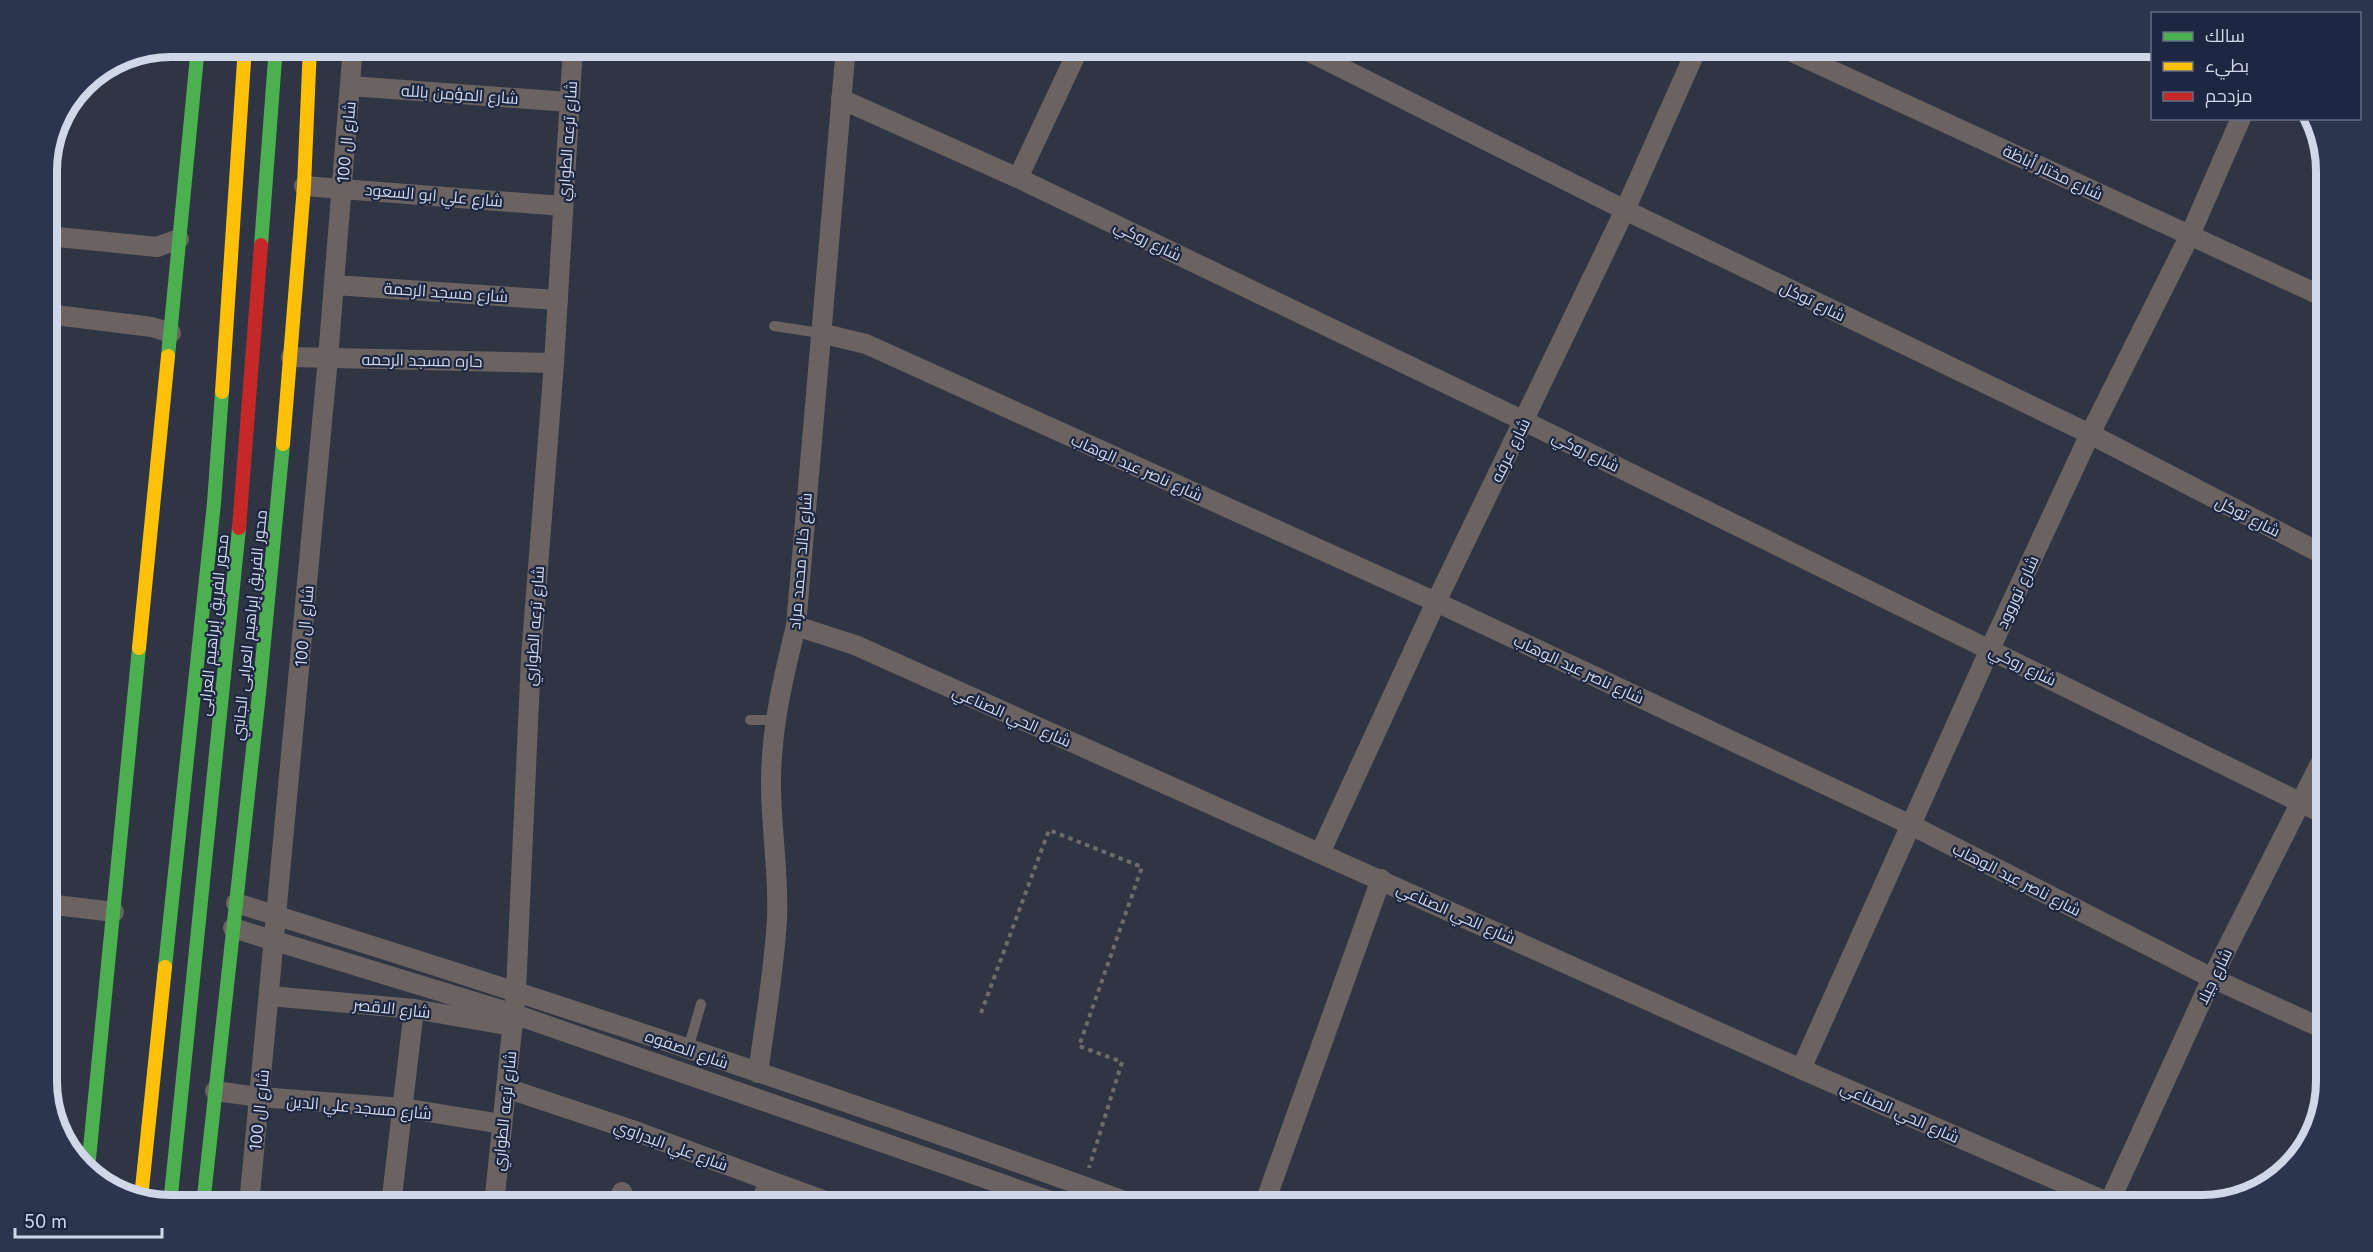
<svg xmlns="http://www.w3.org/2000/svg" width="2373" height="1252" font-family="Inter,Cairo,sans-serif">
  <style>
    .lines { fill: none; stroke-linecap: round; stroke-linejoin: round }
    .path { stroke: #6e6b6d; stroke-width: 4; stroke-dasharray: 4.5 4.5; stroke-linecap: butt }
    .lane { stroke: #6a6362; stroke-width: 10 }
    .street { stroke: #6a6362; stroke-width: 20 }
    .fast { stroke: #4caf50; stroke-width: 14 }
    .slow { stroke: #ffc107; stroke-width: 14 }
    .jam { stroke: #c62828; stroke-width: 14 }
    .labels { text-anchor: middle; stroke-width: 4.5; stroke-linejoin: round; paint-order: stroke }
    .street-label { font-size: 16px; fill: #d0d7e8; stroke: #1e2741 }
    .rim { fill: none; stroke: #d0d7e8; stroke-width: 8 }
  </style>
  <rect width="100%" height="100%" fill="#303543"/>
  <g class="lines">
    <!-- path -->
    <polyline class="path" points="981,1013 1049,830 1142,867 1079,1046 1122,1062 1089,1168"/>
    <!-- lane -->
    <g class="lane">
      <polyline points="774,326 820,333"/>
      <polyline points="750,720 775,720"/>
      <polyline points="688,1049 701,1004"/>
    </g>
    <!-- street -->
    <g class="street">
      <polyline points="1298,46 1625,210 2090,434 2326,556"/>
      <polyline points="1779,46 2326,298"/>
      <polyline points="350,86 569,102"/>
      <polyline points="841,99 1018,178 1524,421 2326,815"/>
      <polyline points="1018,178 1080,46"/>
      <polyline points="304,186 563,206"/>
      <polyline points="48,236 157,247 179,239"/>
      <polyline points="47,243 50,226 49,153"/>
      <polyline points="334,285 558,300"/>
      <polyline points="47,314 152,327 171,333"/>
      <polyline points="820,333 866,344 1436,602 1911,825 2212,978 2326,1030"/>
      <polyline points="291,357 554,363"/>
      <polyline points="796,626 855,645 1801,1069 2114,1205"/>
      <polyline points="1320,853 1436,602 1625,210 1698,46"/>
      <path d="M236 903C538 997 839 1096 1135 1205"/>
      <polyline points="47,904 114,912"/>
      <polyline points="233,928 514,1014 1062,1205"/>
      <polyline points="270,996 414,1009 513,1026"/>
      <polyline points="1801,1069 1990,649 2090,434 2190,235 2241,118"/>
      <path d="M758 1073C765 1022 774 971 777 919 779 874 771 829 771 783 771 729 783 678 796 626L846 46"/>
      <polyline points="506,1088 632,1130 836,1205"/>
      <polyline points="215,1091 260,1097 403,1108 502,1124"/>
      <polyline points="2109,1203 2212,978 2326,752"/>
      <polyline points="249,1205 328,358 353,46"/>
      <polyline points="391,1205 414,1009"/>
      <polyline points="494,1205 516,991 531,657 554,363 573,46"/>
      <polyline points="617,1205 622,1192"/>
      <polyline points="760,1205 769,1181"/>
      <polyline points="1264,1205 1381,879"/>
    </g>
    <!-- fast -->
    <g class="fast">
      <polyline points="261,245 276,46"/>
      <polyline points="168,356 198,46"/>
      <polyline points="165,967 214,503 222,392"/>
      <polyline points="88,1169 139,648"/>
      <polyline points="170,1205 239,528"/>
      <polyline points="203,1205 259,694 283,444"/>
    </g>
    <!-- slow -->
    <g class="slow">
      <polyline points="222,392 245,46"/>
      <polyline points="283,444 304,186 310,46"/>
      <polyline points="139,648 168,356"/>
      <polyline points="141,1198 165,967"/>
    </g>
    <!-- jam -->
    <polyline class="jam" points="239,528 261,245"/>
  </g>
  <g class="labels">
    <!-- street labels -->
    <g class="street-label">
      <text transform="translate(460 94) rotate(4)" y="6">شارع المؤمن بالله</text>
      <text transform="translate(567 141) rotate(-86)" y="6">شارع ترعه الطواري</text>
      <text transform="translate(346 142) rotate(-85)" y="6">شارع ال 100</text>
      <text transform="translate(2053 172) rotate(25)" y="6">شارع مختار أباظة</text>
      <text transform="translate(434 195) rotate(5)" y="6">شارع علي ابو السعود</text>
      <text transform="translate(1148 240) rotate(26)" y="6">شارع روكي</text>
      <text transform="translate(446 292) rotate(4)" y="6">شارع مسجد الرحمة</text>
      <text transform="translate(1813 301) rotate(26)" y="6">شارع توكل</text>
      <text transform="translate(422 360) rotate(1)" y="6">حاره مسجد الرحمه</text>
      <text transform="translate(1510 450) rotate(-64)" y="6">شارع عرفه</text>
      <text transform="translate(1586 451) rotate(26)" y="6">شارع روكي</text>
      <text transform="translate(1137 467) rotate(24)" y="6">شارع ناصر عبد الوهاب</text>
      <text transform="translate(2248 516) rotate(27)" y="6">شارع توكل</text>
      <text transform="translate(800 561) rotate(-85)" y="6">شارع خالد محمد مراد</text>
      <text transform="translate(2017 592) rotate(-65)" y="6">شارع توروود</text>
      <text transform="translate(213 625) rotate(-84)" y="6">محور الفريق إبراهيم العرابى</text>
      <text transform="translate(249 625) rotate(-84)" y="6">محور الفريق إبراهيم العرابى الجانبي</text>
      <text transform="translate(304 626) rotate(-85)" y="6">شارع ال 100</text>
      <text transform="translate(534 626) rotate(-86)" y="6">شارع ترعه الطواري</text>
      <text transform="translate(2023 665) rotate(26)" y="6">شارع روكي</text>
      <text transform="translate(1579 669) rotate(25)" y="6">شارع ناصر عبد الوهاب</text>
      <text transform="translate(1012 716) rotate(24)" y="6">شارع الحي الصناعي</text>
      <text transform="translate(2017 879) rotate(27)" y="6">شارع ناصر عبد الوهاب</text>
      <text transform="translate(1456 913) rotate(24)" y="6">شارع الحي الصناعي</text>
      <text transform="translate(2214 976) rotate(-64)" y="6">شارع جيلا</text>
      <text transform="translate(392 1008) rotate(6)" y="6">شارع الاقصر</text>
      <text transform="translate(687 1049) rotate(19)" y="6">شارع الصفوه</text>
      <text transform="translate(359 1107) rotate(5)" y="6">شارع مسجد علي الدين</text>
      <text transform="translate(259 1110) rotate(-84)" y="6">شارع ال 100</text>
      <text transform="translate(504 1111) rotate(-84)" y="6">شارع ترعه الطواري</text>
      <text transform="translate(1900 1112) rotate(24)" y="6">شارع الحي الصناعي</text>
      <text transform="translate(671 1145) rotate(20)" y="6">شارع علي البدراوي</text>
    </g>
  </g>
  <!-- crop -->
  <path d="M0 0H2373V1252H0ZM171 57H2202A114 114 0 0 1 2316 171V1081A114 114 0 0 1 2202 1195H171A114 114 0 0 1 57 1081V171A114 114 0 0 1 171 57Z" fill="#2c354e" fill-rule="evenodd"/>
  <path class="rim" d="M171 57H2202A114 114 0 0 1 2316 171V1081A114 114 0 0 1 2202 1195H171A114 114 0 0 1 57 1081V171A114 114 0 0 1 171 57Z"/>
  <!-- legend -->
  <rect x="2151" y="12" width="210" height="108" fill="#1e2741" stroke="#656d84" stroke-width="1.5"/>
  <rect x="2163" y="32" width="30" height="9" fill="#4caf50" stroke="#656d84" stroke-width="1.5"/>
  <text x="2205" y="42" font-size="18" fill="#d0d7e8">سالك</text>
  <rect x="2163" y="62" width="30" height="9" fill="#ffc107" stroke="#656d84" stroke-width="1.5"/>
  <text x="2205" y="72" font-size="18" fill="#d0d7e8">بطيء</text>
  <rect x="2163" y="92" width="30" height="9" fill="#c62828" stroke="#656d84" stroke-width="1.5"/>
  <text x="2205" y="102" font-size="18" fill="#d0d7e8">مزدحم</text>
  <!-- scale -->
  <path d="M15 1228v9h147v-9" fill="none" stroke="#d0d7e8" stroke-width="3"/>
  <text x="24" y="1228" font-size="18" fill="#d0d7e8" stroke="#1e2741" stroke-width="4.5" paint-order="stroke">50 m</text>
</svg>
